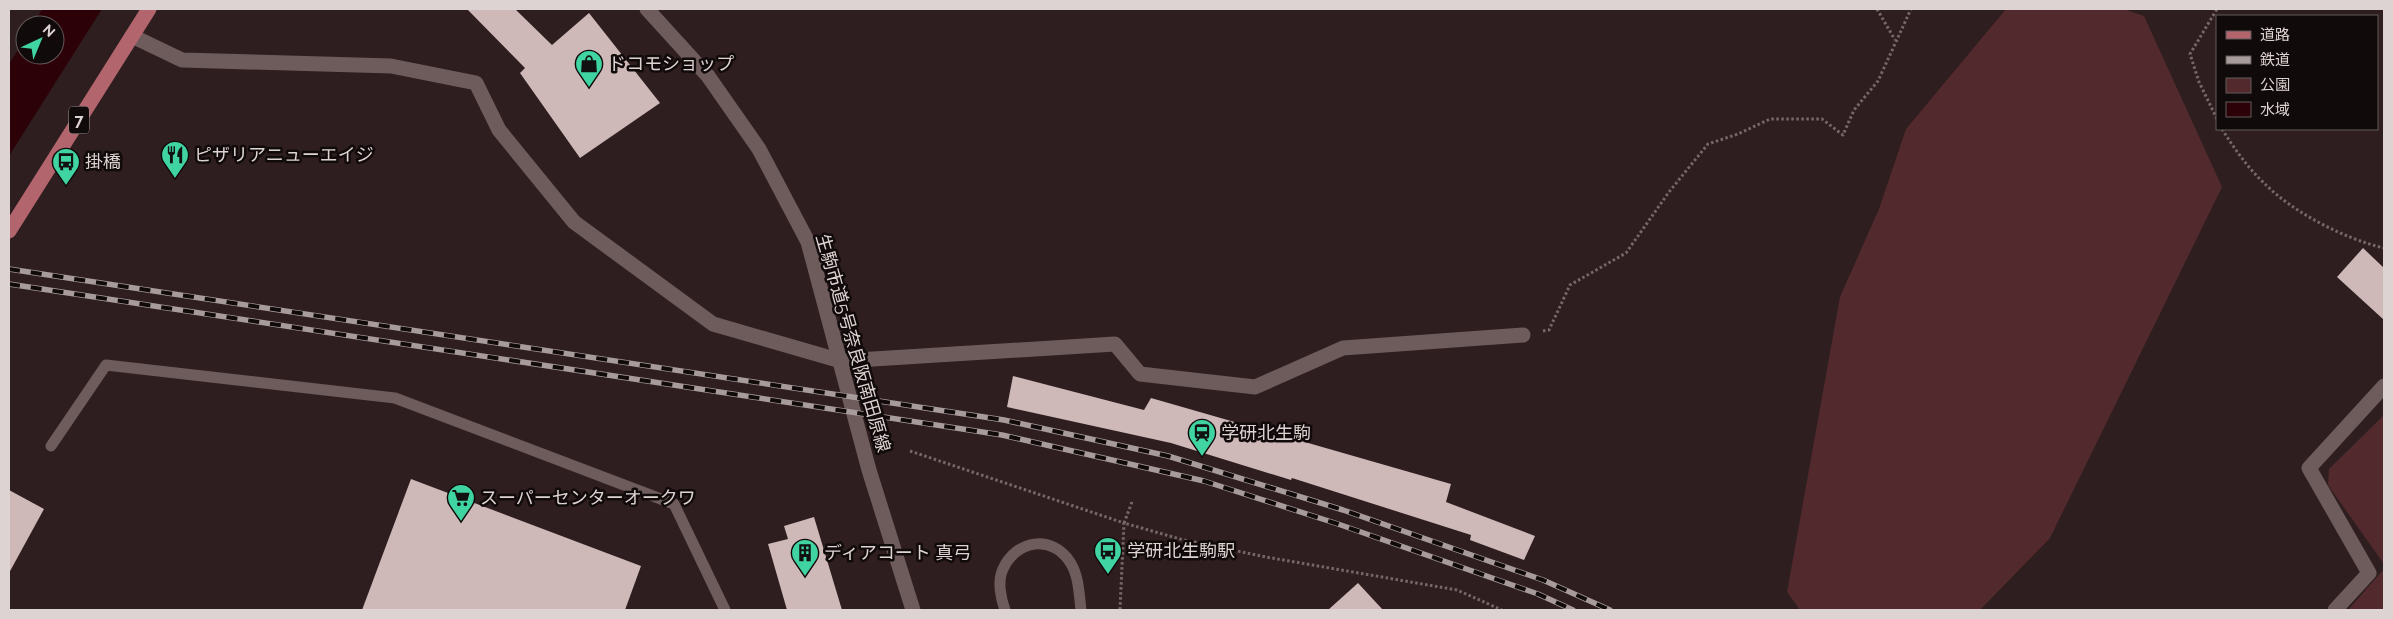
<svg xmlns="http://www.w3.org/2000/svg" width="2393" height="619" font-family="Raleway,'Noto Sans JP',sans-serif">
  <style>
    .green { fill: #522a2d }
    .water { fill: #2c0208 }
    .building { fill: #ceb8b8 }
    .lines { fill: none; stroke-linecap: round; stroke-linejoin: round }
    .path { stroke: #766869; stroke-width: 3; stroke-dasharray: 2.5 2.5; stroke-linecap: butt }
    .service { stroke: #6e5b5b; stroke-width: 11 }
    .minor { stroke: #6e5b5b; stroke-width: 15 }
    .tertiary { stroke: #6e5b5b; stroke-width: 15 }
    .primary { stroke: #b2656c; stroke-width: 15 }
    .rail-casing { stroke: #a89b9c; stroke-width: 5.5 }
    .rail { stroke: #110a0a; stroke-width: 4; stroke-dasharray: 11; stroke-linecap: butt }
    .labels { text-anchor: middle; stroke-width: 5; stroke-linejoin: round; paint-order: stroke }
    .shield { fill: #110a0a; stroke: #a09797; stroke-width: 1 }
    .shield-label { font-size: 16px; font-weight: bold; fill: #ded3d3 }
    .poi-label { font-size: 18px; fill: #ded3d3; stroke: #110a0a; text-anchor: start }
    .street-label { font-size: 18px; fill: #ded3d3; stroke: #110a0a }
  </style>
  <rect width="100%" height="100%" fill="#2e1e1f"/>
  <!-- green -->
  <g class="green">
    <polygon points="2006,9 2123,9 2144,16 2222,187 2050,538 1980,610 1800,610 1787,592 1840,297 1879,209 1906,129"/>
    <polygon points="2384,415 2384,564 2328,485 2329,469"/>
    <polygon points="2384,569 2384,610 2348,610"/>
  </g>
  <!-- water -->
  <polygon class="water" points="42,9 102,9 9,156 9,64 25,39 25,55 55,55 55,25 33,25"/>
  <!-- building -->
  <g class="building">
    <polygon points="467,9 515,9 552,45 589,13 660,103 580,158 520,73 525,68"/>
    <polygon points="2363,248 2384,268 2384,320 2337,277"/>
    <polygon points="1013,376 1144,410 1151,398 1451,484 1446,502 1535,536 1524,560 1470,540 1471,535 1292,478 1291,480 1171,443 1007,407"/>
    <polygon points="411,479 641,566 625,610 362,610"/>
    <polygon points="9,490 44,509 9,573"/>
    <polygon points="814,517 842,610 787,610 768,544 788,539 784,526"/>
    <polygon points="1358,583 1383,610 1328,610"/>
  </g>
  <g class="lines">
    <!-- path -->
    <g class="path">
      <polyline points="1877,9 1895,40"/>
      <polyline points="2217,119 2199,82 2190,54 2217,9"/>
      <path d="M2222 129C2234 148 2247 167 2264 183 2292 212 2345 239 2384 248"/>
      <polyline points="1543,331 1549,330 1570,285 1626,253 1669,192 1708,144 1738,134 1770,119 1822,119 1843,135 1854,110 1878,81 1911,9"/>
      <polyline points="910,451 1124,523 1120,610"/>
      <polyline points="1132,502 1124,523 1180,539 1266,557 1457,590 1502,610"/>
    </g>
    <!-- service -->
    <g class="service">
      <polyline points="51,446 106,365 395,398 674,504 725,610"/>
      <path d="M1005 610C1001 599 997 581 1003 569 1016 540 1052 534 1070 562 1079 576 1079 594 1081 610"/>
    </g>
    <!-- minor -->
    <g class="minor">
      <polyline points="132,36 182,60 391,66 476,83 499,130 574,222 713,324 841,361 1115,344 1140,374 1255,387 1343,348 1523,335"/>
      <polyline points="2335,610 2369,573 2309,468 2384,386"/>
    </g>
    <!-- tertiary -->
    <polyline class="tertiary" points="647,9 708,76 759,149 808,242 869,470 913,610"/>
    <!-- primary -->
    <polyline class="primary" points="9,231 149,9"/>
    <defs>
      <g id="rail">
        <polyline points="9,269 1004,420 1168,456 1343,510 1543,580 1610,610"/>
        <polyline points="9,284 1002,435 1204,481 1338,524 1538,594 1573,610"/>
      </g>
    </defs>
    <!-- rail casing -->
    <use href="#rail" class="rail-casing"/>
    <!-- rail -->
    <use href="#rail" class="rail"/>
  </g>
  <!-- icons -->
  <defs>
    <symbol id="shop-pin" viewBox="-11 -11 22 30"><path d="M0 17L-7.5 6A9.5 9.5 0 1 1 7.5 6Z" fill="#3fd4a2" stroke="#110a0a"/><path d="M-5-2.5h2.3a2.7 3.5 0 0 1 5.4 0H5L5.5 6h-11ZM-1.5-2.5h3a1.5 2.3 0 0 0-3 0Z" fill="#111"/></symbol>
    <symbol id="restaurant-pin" viewBox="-11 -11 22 30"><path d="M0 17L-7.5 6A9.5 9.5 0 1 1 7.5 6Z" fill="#3fd4a2" stroke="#110a0a"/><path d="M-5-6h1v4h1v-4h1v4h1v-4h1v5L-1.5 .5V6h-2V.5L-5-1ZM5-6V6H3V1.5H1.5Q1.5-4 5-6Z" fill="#111"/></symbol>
    <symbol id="bus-pin" viewBox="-11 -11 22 30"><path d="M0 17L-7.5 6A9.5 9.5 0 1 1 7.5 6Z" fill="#3fd4a2" stroke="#110a0a"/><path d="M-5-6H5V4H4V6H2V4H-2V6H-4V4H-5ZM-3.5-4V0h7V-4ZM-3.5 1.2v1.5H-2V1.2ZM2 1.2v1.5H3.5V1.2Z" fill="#111"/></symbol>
    <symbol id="station-pin" viewBox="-11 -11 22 30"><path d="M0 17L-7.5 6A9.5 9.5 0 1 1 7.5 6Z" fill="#3fd4a2" stroke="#110a0a"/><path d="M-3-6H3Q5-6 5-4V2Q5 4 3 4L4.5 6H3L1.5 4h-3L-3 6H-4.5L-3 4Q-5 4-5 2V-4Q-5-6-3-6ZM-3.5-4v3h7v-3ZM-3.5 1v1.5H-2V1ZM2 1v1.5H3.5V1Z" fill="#111"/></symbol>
    <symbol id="supermarket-pin" viewBox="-11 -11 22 30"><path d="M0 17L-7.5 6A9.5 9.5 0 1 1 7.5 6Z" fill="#3fd4a2" stroke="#110a0a"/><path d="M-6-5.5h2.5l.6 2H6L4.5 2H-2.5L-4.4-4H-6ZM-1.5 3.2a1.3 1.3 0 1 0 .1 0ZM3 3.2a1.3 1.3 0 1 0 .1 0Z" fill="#111"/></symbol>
    <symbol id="building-pin" viewBox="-11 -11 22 30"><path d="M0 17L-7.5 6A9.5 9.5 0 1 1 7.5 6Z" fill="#3fd4a2" stroke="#110a0a"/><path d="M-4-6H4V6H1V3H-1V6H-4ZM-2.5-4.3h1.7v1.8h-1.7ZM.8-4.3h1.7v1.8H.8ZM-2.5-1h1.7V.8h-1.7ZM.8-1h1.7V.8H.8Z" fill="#111"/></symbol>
  </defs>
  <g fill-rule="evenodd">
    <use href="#shop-pin" x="573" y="48" width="32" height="43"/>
    <use href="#restaurant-pin" x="159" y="139" width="32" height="43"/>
    <use href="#bus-pin" x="50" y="146" width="32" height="43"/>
    <use href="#station-pin" x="1186" y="417" width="32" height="43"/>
    <use href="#supermarket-pin" x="445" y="482" width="32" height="43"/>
    <use href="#bus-pin" x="1092" y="535" width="32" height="43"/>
    <use href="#building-pin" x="789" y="537" width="32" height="43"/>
  </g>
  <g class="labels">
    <!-- shield labels -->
    <rect class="shield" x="69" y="106.5" width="20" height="27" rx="4"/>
    <g class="shield-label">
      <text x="79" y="126">7</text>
    </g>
    <!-- poi labels -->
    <g class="poi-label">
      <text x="608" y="70">ドコモショップ</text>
      <text x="194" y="161">ピザリアニューエイジ</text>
      <text x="85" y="168">掛橋</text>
      <text x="1221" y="439">学研北生駒</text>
      <text x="480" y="504">スーパーセンターオークワ</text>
      <text x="1127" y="557">学研北生駒駅</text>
      <text x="824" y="559">ディアコート 真弓</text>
    </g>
    <!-- street labels -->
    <g class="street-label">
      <text transform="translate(853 343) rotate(74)" y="6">生駒市道5号奈良阪南田原線</text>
    </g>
  </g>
  <!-- border -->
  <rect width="2393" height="619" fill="none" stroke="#ded3d3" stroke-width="20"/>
  <!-- legend -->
  <rect x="2216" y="15" width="162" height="115" fill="#110a0a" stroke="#635a5a"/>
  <rect x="2226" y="31" width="25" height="8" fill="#b2656c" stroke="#635a5a"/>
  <text x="2260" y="40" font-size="15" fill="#ded3d3">道路</text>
  <rect x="2226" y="56" width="25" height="8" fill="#a89b9c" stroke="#635a5a"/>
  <text x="2260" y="65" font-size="15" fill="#ded3d3">鉄道</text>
  <rect x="2226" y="78" width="25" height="15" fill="#522a2d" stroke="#635a5a"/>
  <text x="2260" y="90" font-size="15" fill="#ded3d3">公園</text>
  <rect x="2226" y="102" width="25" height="15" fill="#2c0208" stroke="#635a5a"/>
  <text x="2260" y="115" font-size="15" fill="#ded3d3">水域</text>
  <!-- north arrow -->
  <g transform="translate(40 40) rotate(44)"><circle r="24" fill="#110a0a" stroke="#635a5a"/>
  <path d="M0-4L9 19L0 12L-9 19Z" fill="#3fd4a2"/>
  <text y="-8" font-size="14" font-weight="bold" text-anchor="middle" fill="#ded3d3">N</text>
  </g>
</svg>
